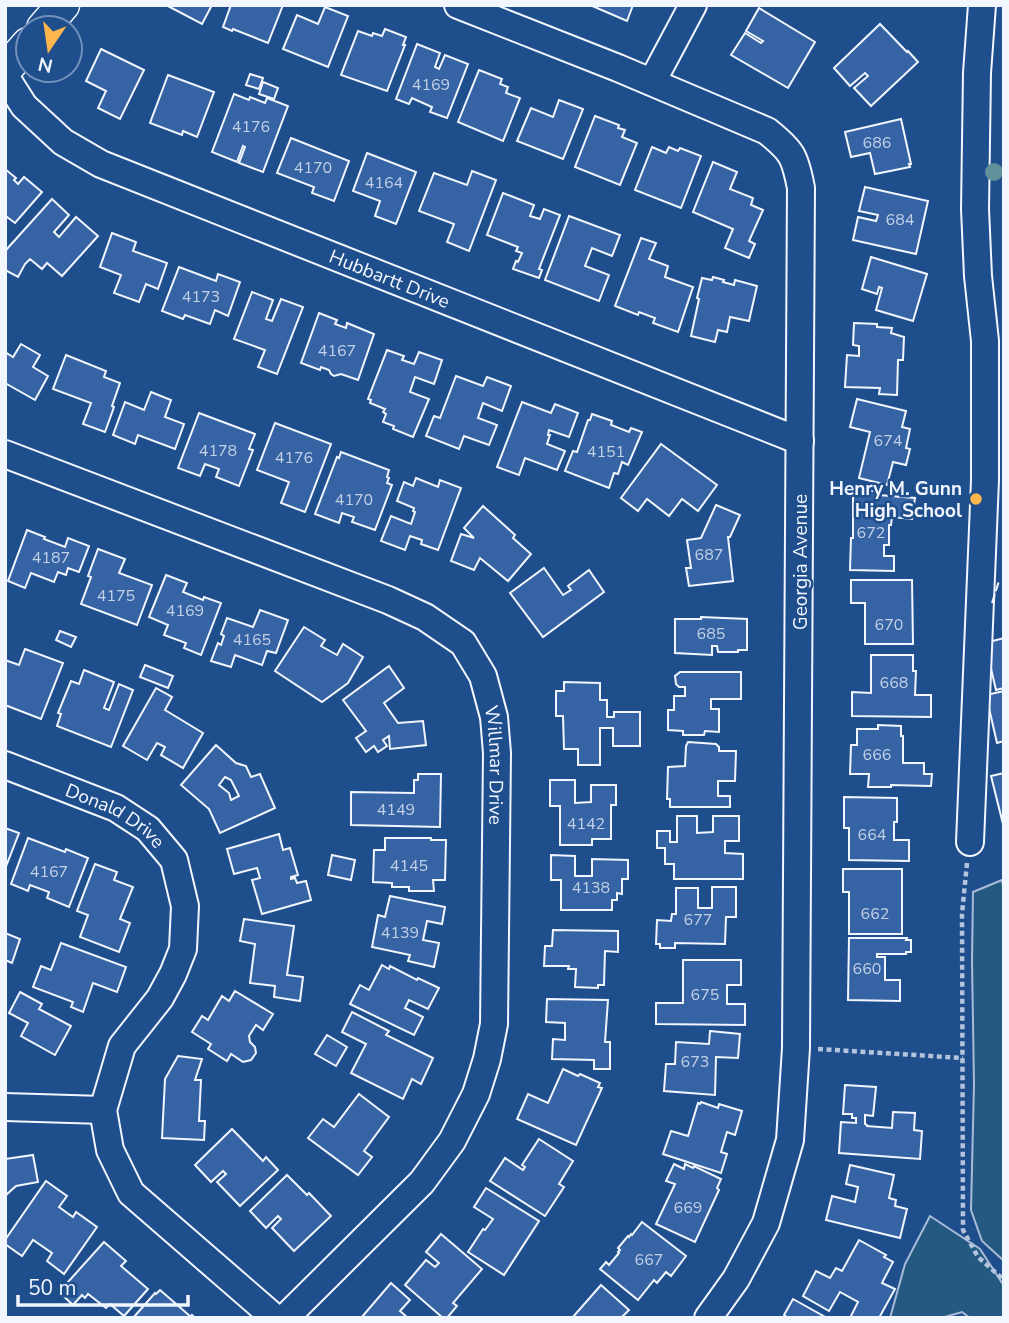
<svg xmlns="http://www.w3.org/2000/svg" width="1009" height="1323" font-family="'Nunito Sans',sans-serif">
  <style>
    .green { fill: #245a82; stroke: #a8bbd7; stroke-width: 2 }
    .building { fill: #3563a3; stroke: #f2f6ff; stroke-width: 2; fill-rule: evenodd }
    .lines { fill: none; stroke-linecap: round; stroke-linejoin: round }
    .minor-casing { stroke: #f2f6ff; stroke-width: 30 }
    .major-casing { stroke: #f2f6ff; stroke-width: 35 }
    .path { stroke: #b3c4dc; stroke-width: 4.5; stroke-dasharray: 5 3.5; stroke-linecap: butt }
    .minor { stroke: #1f4e8c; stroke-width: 26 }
    .major { stroke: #1f4e8c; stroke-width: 32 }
    .fence { stroke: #f2f6ff; stroke-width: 2; stroke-dasharray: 9 3.5; stroke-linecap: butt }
    .tree { fill: #61919a }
    .poi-dot { fill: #ffb74d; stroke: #1f4e8c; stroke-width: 2.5 }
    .labels { text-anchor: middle; stroke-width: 5; stroke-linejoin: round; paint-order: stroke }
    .number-label { font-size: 16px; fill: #c3d1e8 }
    .street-label { font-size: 19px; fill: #f2f6ff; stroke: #1f4e8c }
    .poi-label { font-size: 19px; font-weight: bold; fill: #f2f6ff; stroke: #1f4e8c; text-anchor: end }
  </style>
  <rect width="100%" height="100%" fill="#1f4e8c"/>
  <!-- green -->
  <g class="green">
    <polygon points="1002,880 1004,891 1004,1261 982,1241 971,1210 974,1084 972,961 973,892"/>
    <polygon points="930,1216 980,1249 1004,1286 1004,1318 970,1318 962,1312 941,1318 890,1318 905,1264"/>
  </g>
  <!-- building -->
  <g class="building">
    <polygon points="166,5 212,5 202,24"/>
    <polygon points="231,5 283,5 268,43 233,29 232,31 223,27"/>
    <polygon points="590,5 633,5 627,21"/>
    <polygon points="325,7 348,16 328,67 283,49 297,15 318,24"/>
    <polygon points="759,8 815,42 788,88 731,55 745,33 761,43 763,41 746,31"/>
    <polygon points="880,24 907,52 908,51 918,62 871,106 854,88 868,76 865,73 850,86 834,68"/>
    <polygon points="385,29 406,37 403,45 405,45 387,91 341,75 358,31 372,36 373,33 382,36"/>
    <polygon points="417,44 440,53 435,67 439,69 445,55 468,64 447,118 430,112 432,107 412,98 409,104 396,99"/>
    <polygon points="101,49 144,70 120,119 98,108 106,91 86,81"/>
    <polygon points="479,70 502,79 500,84 508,87 506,93 520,98 503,141 458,122"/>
    <polygon points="250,74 263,78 259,89 246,85"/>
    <polygon points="168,75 214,92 197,137 183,131 182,135 150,123"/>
    <polygon points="263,82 278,88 274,99 259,94"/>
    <polygon points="234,94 249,100 250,97 265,103 267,98 288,106 263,172 239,163 245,147 243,146 237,162 212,152"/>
    <polygon points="559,100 583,109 563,159 517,141 531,108 553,117"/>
    <polygon points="595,116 619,125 618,128 625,130 622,137 637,143 620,185 575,167"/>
    <polygon points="901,119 911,164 909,164 910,167 875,174 870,153 851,157 845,132"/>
    <polygon points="291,138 349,161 334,201 312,193 314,187 277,173"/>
    <polygon points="652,147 666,153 669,147 678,151 680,148 701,156 681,208 635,190"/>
    <polygon points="367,153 416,172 396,224 375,216 380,201 353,191"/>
    <polygon points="713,162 737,172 730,189 753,198 751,205 763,210 749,241 755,244 749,258 725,248 733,229 693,212"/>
    <polygon points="5,169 16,178 14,180 18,184 24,177 42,192 15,223 7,217 5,219"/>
    <polygon points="472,171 496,180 469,251 447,242 454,224 419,211 434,173 467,185"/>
    <polygon points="865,187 928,201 916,254 853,240 858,217 876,221 878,215 859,211"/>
    <polygon points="503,193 534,205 530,216 540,219 544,209 560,215 539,269 542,270 539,278 513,269 516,261 518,262 522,253 516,251 518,247 487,235"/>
    <polygon points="52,199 69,215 54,232 59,237 76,217 98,236 62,276 47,263 42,269 30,259 25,264 18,277 5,270 6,250"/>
    <polygon points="569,216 620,235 612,256 592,248 585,266 609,275 599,301 545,280"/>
    <polygon points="112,233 136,242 133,251 167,263 158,289 146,284 139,302 114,293 121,275 100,267"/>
    <polygon points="641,238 656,243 649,259 668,266 665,277 693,287 678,332 653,323 655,318 639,312 638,315 615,306"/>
    <polygon points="871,257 927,274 913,321 876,310 882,288 879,287 877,294 862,289"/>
    <polygon points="179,267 216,281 218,274 240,282 228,316 215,310 210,324 185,315 183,319 162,311"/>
    <polygon points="713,277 724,280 723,282 734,285 735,280 757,286 749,321 730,317 727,332 718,330 715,342 691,336 699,299 697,298 702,278 712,280"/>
    <polygon points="252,292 273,300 266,319 272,321 281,299 303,307 277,374 258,367 265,350 234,339"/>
    <polygon points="319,313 337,320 335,324 346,328 347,323 374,334 358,380 341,374 334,376 331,374 329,370 321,367 320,370 301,363"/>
    <polygon points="854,323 877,324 877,327 892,328 891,333 904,337 903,360 898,360 897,395 879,394 880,388 845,387 847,355 859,356 859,346 853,345"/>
    <polygon points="21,344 40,355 33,367 48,376 35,400 5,383 5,352 13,357"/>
    <polygon points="387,350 404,356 402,360 414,364 419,352 442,360 434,384 415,377 410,392 429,399 413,437 393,429 394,426 383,422 386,414 383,412 385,409 370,403 371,400 368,399"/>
    <polygon points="66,355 106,371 104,377 120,383 112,406 114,407 105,432 83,424 91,403 53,389"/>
    <polygon points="456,376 483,386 487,377 511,386 502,411 483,403 478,418 497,425 489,445 464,436 459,449 426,436 434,416 440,418"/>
    <polygon points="151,392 171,400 165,417 184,424 175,449 138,435 135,444 113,435 125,402 144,410"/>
    <polygon points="857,399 906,411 902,427 910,429 906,448 910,449 906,465 893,462 887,485 859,478 870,432 850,427"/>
    <polygon points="522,402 551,413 555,404 578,413 569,437 549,430 548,435 550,435 547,444 565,451 557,470 525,458 519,475 497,467"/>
    <polygon points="199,413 255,434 249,449 253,450 239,486 216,477 219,469 205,464 200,476 178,468"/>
    <polygon points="592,414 612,421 611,425 629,432 631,428 642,432 628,465 622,462 618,474 614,473 609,488 565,471 573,451 577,452 588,420 590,420"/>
    <polygon points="275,423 331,444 305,512 281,503 289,482 257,470"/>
    <polygon points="661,444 717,485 698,511 682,499 669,516 647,499 638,511 621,498"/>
    <polygon points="341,452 389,470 387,477 389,478 387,483 392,485 375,530 352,522 354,517 342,513 339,523 315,514 337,457 339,458"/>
    <polygon points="416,478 438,487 440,480 461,488 438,550 421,544 422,540 410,536 405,550 381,541 391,516 411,524 415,512 413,511 414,508 397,501 404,482 413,486"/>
    <polygon points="853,491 879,491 879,495 915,498 912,519 892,517 891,525 889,525 889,545 884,545 884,556 894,556 894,571 850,570 851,538 853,538"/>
    <polygon points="716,505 740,515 730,537 728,537 733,581 689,586 686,568 691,568 687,540 701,538"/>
    <polygon points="483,506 515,535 513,538 531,554 508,581 480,558 474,570 451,561 461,534 474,538 464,528"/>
    <polygon points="27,530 45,537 44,539 65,547 68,538 89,546 79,572 68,568 66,575 58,572 54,582 31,573 25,588 8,581"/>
    <polygon points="98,549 125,559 119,573 152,585 137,625 81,604 91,577 88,576"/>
    <polygon points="544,568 563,595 571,590 568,586 589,570 604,592 543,637 510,593"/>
    <polygon points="166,575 187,583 183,592 203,600 204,597 221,603 201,655 184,648 186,643 164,635 168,625 149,617"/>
    <polygon points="851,580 912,580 913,644 865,644 865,603 851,603"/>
    <polygon points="260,610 288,620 276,653 267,651 262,665 235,655 231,667 211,661 218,643 221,645 224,636 221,634 227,618 253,627"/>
    <polygon points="701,617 747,619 747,650 738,650 738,652 718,652 717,646 712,646 712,655 675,653 675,619 701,619"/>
    <polygon points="304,627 325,640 321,646 337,655 343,644 363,657 348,683 322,702 275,671"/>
    <polygon points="60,631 76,637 71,647 56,640"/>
    <polygon points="1004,638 1004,688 996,690 985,643"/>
    <polygon points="25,649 63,663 41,719 5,705 5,660 19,665"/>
    <polygon points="871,655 913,655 913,671 916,671 915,695 931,695 931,717 852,716 852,692 871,693"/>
    <polygon points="145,665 173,676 168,688 140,677"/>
    <polygon points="389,666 404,688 384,703 398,723 423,721 426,745 390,749 389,736 383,740 387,746 378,752 374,746 366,752 356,738 366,731 343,700"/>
    <polygon points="84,670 114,682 104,708 109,710 119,684 133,690 111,747 57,726 61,714 58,713 71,681 79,684"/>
    <polygon points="680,672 741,672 741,699 711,699 711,709 719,709 719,732 705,731 704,735 683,735 683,731 668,730 668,710 674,710 674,696 685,696 685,687 679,687 676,684 675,676"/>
    <polygon points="564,682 600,683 600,700 607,700 607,717 614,717 614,712 640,712 640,746 613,746 613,728 600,728 600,765 578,765 578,749 564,749 563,716 556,716 556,691 564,691"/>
    <polygon points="156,688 172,697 165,710 203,733 183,768 161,755 165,747 157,743 147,760 123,746"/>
    <polygon points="1004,691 1004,741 997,743 986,695"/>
    <polygon points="878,725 901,726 901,736 903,736 903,763 924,763 924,774 932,774 931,786 891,785 891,787 868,787 869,774 850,774 851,745 857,745 857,729 878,729"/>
    <polygon points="688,742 716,744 719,747 719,751 736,751 735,781 718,781 718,796 730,796 730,807 670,807 670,799 667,799 668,767 685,766 686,746"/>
    <path d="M216 745 236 763 246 766 251 777 260 774 275 808 220 833 209 809 181 785ZM225 777 231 780 239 796 231 800 229 793 219 785Z"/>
    <polygon points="1004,773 1004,824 1003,824 991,776"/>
    <polygon points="418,774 441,774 440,827 351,825 351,792 414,793 414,780 418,780"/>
    <polygon points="550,780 575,780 575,803 591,802 591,785 616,785 616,805 611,805 611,839 592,839 592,845 560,845 560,806 550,806"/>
    <polygon points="844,797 897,798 897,822 894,822 894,840 909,840 909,861 849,860 849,828 844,828"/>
    <polygon points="677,816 697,816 697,833 713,832 713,816 739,816 739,841 725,841 725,853 743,854 743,879 674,879 674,864 665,864 665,848 657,848 657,831 670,831 670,842 677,842"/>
    <polygon points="5,828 19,833 5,869"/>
    <polygon points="279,834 283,850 290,848 298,875 291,877 291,879 295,878 297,883 306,881 311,900 262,914 252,880 260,878 257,868 234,874 227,849"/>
    <polygon points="28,838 65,852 66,849 88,858 69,907 47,898 49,892 30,885 28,891 11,884"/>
    <polygon points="385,838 431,838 431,840 446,840 445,880 433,880 434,891 409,891 409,887 392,887 392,883 373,882 374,850 385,850"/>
    <polygon points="332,855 355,860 351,880 328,875"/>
    <polygon points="551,855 575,856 575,876 592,876 592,859 628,860 628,879 622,879 622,894 617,893 617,900 612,900 612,910 561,910 561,880 551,880"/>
    <polygon points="95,864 117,872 114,880 133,887 120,919 130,923 119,952 80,937 88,915 77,911"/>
    <polygon points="843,869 902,869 902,934 849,934 849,892 843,892"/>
    <polygon points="712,887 736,887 736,917 726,917 725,944 675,943 675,948 660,948 660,944 656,944 657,920 671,921 672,914 676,914 676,888 698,888 698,908 712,908"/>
    <polygon points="390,896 445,907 442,924 427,921 423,940 439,943 434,967 408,961 410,955 372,947 378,915 385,917"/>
    <polygon points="244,919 294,926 287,975 303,977 300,1001 274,997 275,986 250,983 255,944 240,941"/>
    <polygon points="553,930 618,931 618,952 605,951 604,985 598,985 598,988 575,987 576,969 568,969 569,966 544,966 545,946 552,946"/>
    <polygon points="5,933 20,939 12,963 5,960"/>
    <polygon points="849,938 907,938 906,940 911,940 911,952 906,952 906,954 877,954 877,957 885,957 885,980 900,980 900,1001 848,1000"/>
    <polygon points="61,943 126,967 117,992 93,983 83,1012 71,1007 73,1002 33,987 41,966 51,970"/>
    <polygon points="683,960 741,960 741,985 727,985 727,1004 745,1004 745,1025 656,1024 656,1003 683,1003"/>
    <polygon points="382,965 389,969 390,966 417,980 418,978 439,988 428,1009 409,1000 405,1008 423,1017 414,1035 350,1004 360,985 369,990"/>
    <polygon points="235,991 273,1014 263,1030 256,1025 249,1036 250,1042 255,1047 256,1053 251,1060 243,1062 231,1054 227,1061 208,1049 211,1044 192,1032 202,1016 208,1020 222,996 229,1001"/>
    <polygon points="20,992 42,1004 39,1009 71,1026 55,1055 21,1036 28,1023 9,1013"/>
    <polygon points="547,999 608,1000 605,1042 610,1042 610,1069 594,1069 594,1060 552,1059 553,1039 565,1040 565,1023 546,1022"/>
    <polygon points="352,1012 389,1031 386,1035 433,1058 421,1084 412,1079 403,1099 351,1073 366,1044 342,1032"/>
    <polygon points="710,1031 740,1034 738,1058 716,1057 715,1095 664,1091 666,1064 675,1064 676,1042 709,1044"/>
    <polygon points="327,1035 347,1047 336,1066 315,1054"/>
    <polygon points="178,1056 202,1059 195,1080 201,1080 199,1121 205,1121 204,1140 162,1138 165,1079"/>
    <polygon points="563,1069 578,1076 580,1074 600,1083 598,1087 602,1088 576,1145 517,1119 528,1094 548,1103"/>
    <polygon points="845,1085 876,1087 873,1116 865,1115 865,1124 867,1125 867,1126 892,1128 893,1112 915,1113 914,1130 922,1131 920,1159 839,1153 841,1122 856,1123 856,1118 852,1118 852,1114 843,1114"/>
    <polygon points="359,1094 389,1117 364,1151 372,1157 358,1175 308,1138 323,1119 334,1127"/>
    <polygon points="701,1102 718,1108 719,1104 742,1111 735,1135 727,1132 721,1152 727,1154 721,1173 663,1154 671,1131 688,1136 698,1103 700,1104"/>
    <polygon points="232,1129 263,1161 266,1157 278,1170 240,1206 217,1182 226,1174 223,1171 211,1182 195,1165"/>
    <polygon points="539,1139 573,1161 559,1184 564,1187 545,1216 490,1181 505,1158 523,1170 525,1167 522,1165"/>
    <polygon points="33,1155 38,1182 16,1186 5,1196 5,1159"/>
    <polygon points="674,1164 684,1169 685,1164 693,1168 694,1166 721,1179 717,1188 719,1190 695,1242 656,1224 675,1184 666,1181"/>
    <polygon points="850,1165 894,1175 889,1198 896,1200 895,1206 907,1209 900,1238 826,1220 832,1196 855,1202 858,1187 846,1184"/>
    <polygon points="287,1175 307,1195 309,1193 331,1216 294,1251 272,1228 281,1219 278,1216 266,1228 250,1211"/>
    <polygon points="46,1181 67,1196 59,1207 73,1217 76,1212 97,1227 64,1274 47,1261 52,1253 33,1240 22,1256 5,1244 5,1240"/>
    <polygon points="486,1188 539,1221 504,1275 468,1252 483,1229 485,1230 493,1219 474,1207"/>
    <polygon points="642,1222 686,1256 671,1276 666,1272 657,1283 654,1280 638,1300 600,1269 606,1262 609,1265 619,1253 618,1252 620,1250 618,1248 628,1236 629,1237 631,1234 632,1235"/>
    <polygon points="441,1234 482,1269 453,1303 457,1306 447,1318 443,1318 405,1285 426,1260 435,1267 439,1263 426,1252"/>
    <polygon points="859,1240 886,1255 884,1257 893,1262 882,1283 895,1289 879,1318 850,1318 858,1302 840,1292 829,1311 803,1296 816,1271 830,1278 836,1268 842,1271"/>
    <polygon points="104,1242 126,1261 121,1266 148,1289 124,1316 110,1304 106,1308 88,1294 85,1298 82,1295 73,1305 59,1292"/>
    <polygon points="391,1283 410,1300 400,1311 408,1318 361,1318"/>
    <polygon points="601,1285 629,1310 621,1318 572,1318"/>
    <polygon points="160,1290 191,1317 192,1315 195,1318 133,1318 155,1293 156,1294"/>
    <polygon points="793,1299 827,1318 788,1318 784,1315"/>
  </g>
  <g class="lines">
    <defs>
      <g id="minor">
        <path d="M458 5 618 68 767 131C792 151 795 156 801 188L796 1048 790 1140 766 1223 736 1279 708 1318"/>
        <path id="s1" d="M5 76 24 106 63 142 101 164 800 441"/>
        <polyline points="652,82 693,5"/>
        <path id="s2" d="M5 454 388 600 425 617 463 643 483 676 494 717 497 753 494 1024 487 1059 476 1094 452 1141 422 1182 285 1318"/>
        <path id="s3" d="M5 765 116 808 148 829 174 860 185 906 183 949 173 974 160 998 122 1046 103 1110 110 1150 131 1193 275 1318"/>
        <polyline points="970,842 985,480 985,341 978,276 975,209 977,73 982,5"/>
        <polyline points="5,1107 103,1110"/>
      </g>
      <g id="major">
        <polyline points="43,28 63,5"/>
        <polyline points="5,70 28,44"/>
      </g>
    </defs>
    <!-- minor casing -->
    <use href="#minor" class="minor-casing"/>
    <!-- major casing -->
    <use href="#major" class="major-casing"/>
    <!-- path -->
    <g class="path">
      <polyline points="967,863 962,914 963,1230 978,1257 1004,1280"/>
      <polyline points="818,1049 963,1058"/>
    </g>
    <!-- minor -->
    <use href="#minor" class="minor"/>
    <!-- major -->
    <use href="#major" class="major"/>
    <!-- fence -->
    <polyline class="fence" points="992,603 999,581"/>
  </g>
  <!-- trees -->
  <circle class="tree" cx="994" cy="172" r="9"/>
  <!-- markers -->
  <circle class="poi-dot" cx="976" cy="499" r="7"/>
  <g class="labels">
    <!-- number labels -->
    <g class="number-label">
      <text x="431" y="90">4169</text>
      <text x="251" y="132">4176</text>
      <text x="877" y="148">686</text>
      <text x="313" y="173">4170</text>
      <text x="384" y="188">4164</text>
      <text x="900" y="225">684</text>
      <text x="201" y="302">4173</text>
      <text x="337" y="356">4167</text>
      <text x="888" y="446">674</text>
      <text x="218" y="456">4178</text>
      <text x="606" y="457">4151</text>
      <text x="294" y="463">4176</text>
      <text x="354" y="505">4170</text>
      <text x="871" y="538">672</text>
      <text x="709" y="560">687</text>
      <text x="51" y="563">4187</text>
      <text x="116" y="601">4175</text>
      <text x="185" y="616">4169</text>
      <text x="889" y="630">670</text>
      <text x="711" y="639">685</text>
      <text x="252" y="645">4165</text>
      <text x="894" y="688">668</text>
      <text x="877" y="760">666</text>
      <text x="396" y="815">4149</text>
      <text x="586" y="829">4142</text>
      <text x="872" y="840">664</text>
      <text x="409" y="871">4145</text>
      <text x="49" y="877">4167</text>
      <text x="591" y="893">4138</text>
      <text x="875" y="919">662</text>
      <text x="698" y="925">677</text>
      <text x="400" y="938">4139</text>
      <text x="867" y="974">660</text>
      <text x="705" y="1000">675</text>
      <text x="695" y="1067">673</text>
      <text x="688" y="1213">669</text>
      <text x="649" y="1265">667</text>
    </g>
    <!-- street labels -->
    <g class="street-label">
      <text dy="7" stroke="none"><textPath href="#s1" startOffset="443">Hubbartt Drive</textPath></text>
      <text transform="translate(800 562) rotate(-90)" y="7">Georgia Avenue</text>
      <text dy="7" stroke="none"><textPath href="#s2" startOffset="626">Willmar Drive</textPath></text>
      <text dy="7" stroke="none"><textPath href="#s3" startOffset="122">Donald Drive</textPath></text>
    </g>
    <!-- poi labels -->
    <g class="poi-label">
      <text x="962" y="495">Henry M. Gunn<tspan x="962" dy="22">High School</tspan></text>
    </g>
  </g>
  <!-- border -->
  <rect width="1009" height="1323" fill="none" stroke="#f2f6ff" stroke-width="14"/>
  <!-- north arrow -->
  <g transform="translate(49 49) rotate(193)"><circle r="33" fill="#1f4e8c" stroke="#7391ba" stroke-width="2"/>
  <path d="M0-5L12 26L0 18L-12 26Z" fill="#ffb74d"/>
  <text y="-10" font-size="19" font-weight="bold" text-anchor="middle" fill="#f2f6ff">N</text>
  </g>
  <!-- scale -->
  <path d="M18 1295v10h170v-10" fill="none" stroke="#f2f6ff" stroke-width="3.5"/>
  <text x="28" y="1295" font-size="21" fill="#f2f6ff" stroke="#1f4e8c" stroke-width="5" paint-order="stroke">50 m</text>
</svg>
